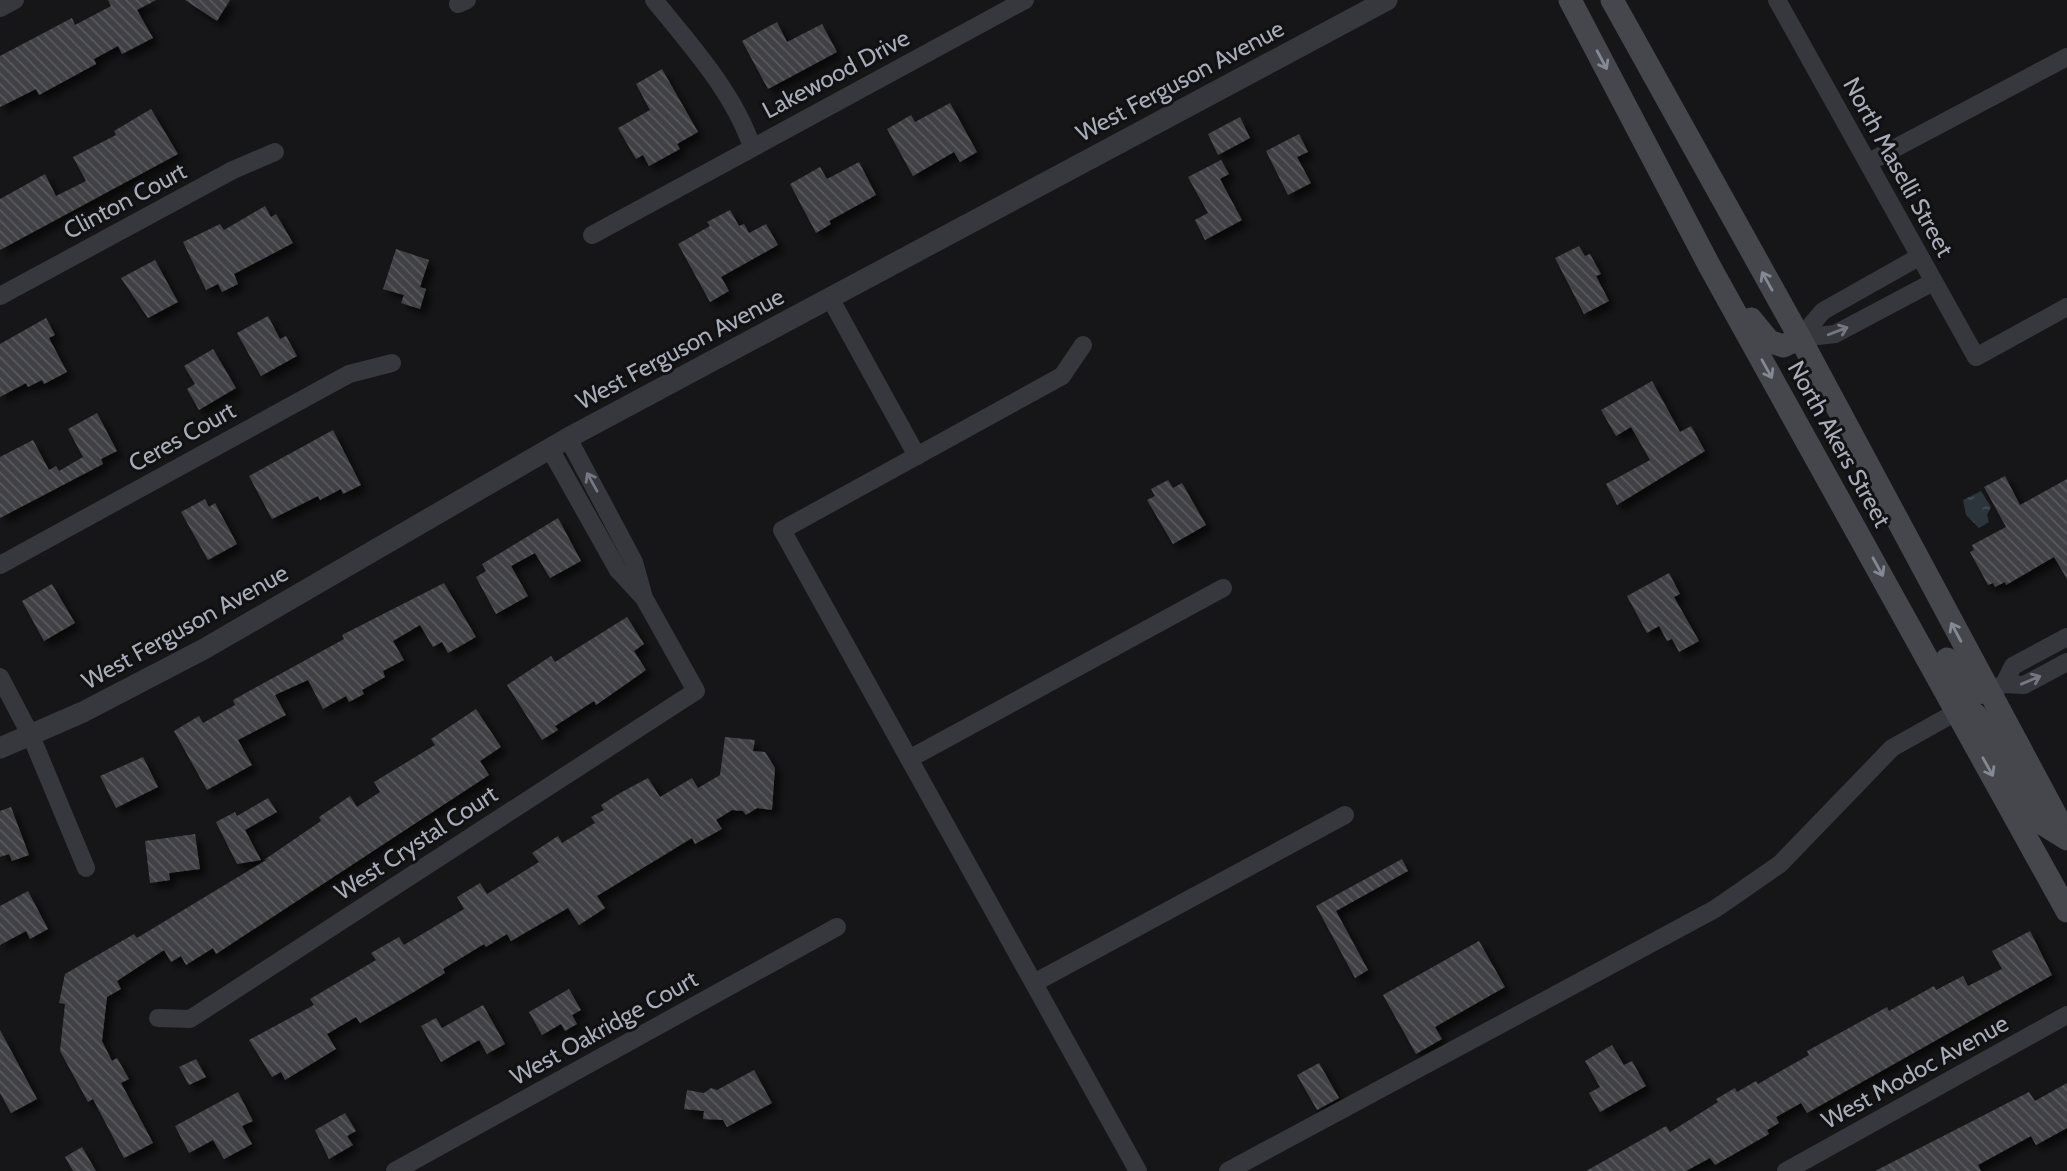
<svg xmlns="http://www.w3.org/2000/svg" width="2067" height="1171" font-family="Cabin,sans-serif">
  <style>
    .water { fill: url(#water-ripples) }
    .building { fill: url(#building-back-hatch); filter: url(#shadow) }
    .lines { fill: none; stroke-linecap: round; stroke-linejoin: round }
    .minor { stroke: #37383d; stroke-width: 18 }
    .tertiary { stroke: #37383d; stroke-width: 21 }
    .secondary { stroke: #45474d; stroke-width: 23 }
    .oneway { stroke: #858993 }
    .oneway2 { stroke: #757881 }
    .labels { text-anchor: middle; stroke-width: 6; stroke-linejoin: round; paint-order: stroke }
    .street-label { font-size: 24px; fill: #a8adb8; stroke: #111113 }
  </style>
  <defs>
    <pattern id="water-ripples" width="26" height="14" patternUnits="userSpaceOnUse" patternTransform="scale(1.75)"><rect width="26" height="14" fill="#2c353c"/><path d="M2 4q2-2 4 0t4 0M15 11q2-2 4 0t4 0" fill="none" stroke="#485056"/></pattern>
    <pattern id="building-back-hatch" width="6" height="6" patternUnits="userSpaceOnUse" patternTransform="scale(1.75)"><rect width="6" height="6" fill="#404145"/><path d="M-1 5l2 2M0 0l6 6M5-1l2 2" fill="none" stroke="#595a5e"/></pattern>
    <filter id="shadow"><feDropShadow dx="6" dy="6" stdDeviation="3.5" flood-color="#0009"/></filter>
  </defs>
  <rect width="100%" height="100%" fill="#161618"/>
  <!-- water -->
  <polygon class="water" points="1981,491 1991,507 1987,515 1989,522 1979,528 1966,515 1963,500"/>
  <!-- building -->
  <g class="building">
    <polygon points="108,0 156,0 137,10 153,38 122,54 118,46 94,59 96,64 39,95 36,89 0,107 0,56 72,18 75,25 111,6"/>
    <polygon points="185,0 230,0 217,21"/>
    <polygon points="777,22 787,42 822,24 837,52 768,89 742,41"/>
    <polygon points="662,69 698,132 677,144 680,149 649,166 643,155 636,159 618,128 650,110 636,84"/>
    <polygon points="950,103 977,152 960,162 954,152 913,176 887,129 911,115 915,122"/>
    <polygon points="151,109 178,154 0,250 0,199 45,174 56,196 86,181 73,157 116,135 114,131"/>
    <polygon points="1240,117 1250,138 1218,155 1208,134"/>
    <polygon points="1299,134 1308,152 1297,157 1311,183 1288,195 1266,151"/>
    <polygon points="1221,160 1229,174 1220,179 1242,220 1205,240 1195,220 1208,213 1188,177"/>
    <polygon points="859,162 876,195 829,221 831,224 816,233 790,184 820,167 827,179"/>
    <polygon points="265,206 271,217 276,214 293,243 234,274 238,284 222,292 218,284 206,290 183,242 220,224 224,230"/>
    <polygon points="730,210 739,226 744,224 749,233 766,224 778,245 721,277 729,291 710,302 678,244 710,226 707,222"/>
    <polygon points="1579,246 1585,256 1590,254 1601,274 1596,276 1609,301 1584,314 1555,258"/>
    <polygon points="396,249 429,260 420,287 426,289 420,309 401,303 404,295 383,289"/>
    <polygon points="155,260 178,302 148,318 121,278"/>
    <polygon points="268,316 280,339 286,336 297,356 261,376 237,333"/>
    <polygon points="46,318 55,335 49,338 67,372 44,384 42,380 28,387 26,383 0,397 0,344"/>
    <polygon points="213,349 236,388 199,410 187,389 195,384 184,366"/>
    <polygon points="1652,381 1680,432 1691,426 1705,451 1617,505 1606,484 1650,460 1631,427 1616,436 1601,410"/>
    <polygon points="97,413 117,451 101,459 103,464 0,518 0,457 33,440 49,470 56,466 59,471 83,457 68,429"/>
    <polygon points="333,430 361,485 343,494 341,489 320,500 318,496 272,519 249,476"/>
    <polygon points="2005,476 2020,505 2067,479 2067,579 2054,557 2006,585 2005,582 1995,587 1993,583 1988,585 1970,552 1974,550 1972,545 2006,527 1984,487"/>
    <polygon points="1168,480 1173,488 1182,483 1206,525 1173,544 1147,500 1155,496 1151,489"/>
    <polygon points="205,499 209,507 215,503 237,544 208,560 181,512"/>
    <polygon points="558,518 581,561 550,578 535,553 511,566 528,596 496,614 476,577 486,571 482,564"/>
    <polygon points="1669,573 1680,594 1674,597 1699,641 1679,652 1672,639 1667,641 1659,626 1647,633 1627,596"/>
    <polygon points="444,583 476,637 448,653 442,642 433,647 420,625 393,641 404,660 383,671 385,677 362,690 364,694 349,702 346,696 323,709 308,680 275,695 286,715 238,740 252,765 207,790 174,731 199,716 203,723 235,705 233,700 344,639 342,635"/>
    <polygon points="52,584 75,623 44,641 22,601"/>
    <polygon points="627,617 644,644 634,651 646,670 596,705 594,701 555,726 558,730 542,740 507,685 551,656 555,662"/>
    <polygon points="476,709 501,747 480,761 489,775 216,954 213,948 186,965 181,956 171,962 164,950 117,981 121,989 107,997 102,1041 112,1061 117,1058 129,1079 121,1083 153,1143 124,1158 93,1099 88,1102 60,1051 65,1004 59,1003 65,974 134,934 137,938 268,859 264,860 321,821 319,817 350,796 357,807 380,792 374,782 435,745 431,739"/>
    <polygon points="725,737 755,740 753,751 765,752 775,768 772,810 757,808 746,815 743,811 732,810 716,820 722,829 695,844 692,838 597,896 605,908 579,925 568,908 511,941 507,934 486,947 484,944 443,969 445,973 412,993 360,1023 356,1017 327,1034 336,1049 285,1080 281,1072 272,1077 249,1040 314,1005 310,999 376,960 371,953 399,937 404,945 464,909 457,897 480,883 487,894 539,862 532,853 558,836 562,843 595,823 591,817 604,810 601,805 620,793 648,778 660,797 692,778 698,788 720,775"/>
    <polygon points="143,757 158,787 116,808 100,776"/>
    <polygon points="268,798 277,812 245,830 261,860 237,864 216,822 235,812 237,816"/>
    <polygon points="11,807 29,855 12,861 9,854 0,857 0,811"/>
    <polygon points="195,834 200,869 169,873 170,880 150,883 145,841"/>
    <polygon points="1402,859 1408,871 1336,911 1368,970 1355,978 1316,906"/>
    <polygon points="28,891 48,929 30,939 26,931 0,945 0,906"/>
    <polygon points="2030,931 2052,975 1807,1113 1801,1103 1776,1117 1779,1123 1767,1130 1769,1134 1715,1165 1710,1158 1686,1171 1586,1171 1666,1126 1670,1132 1718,1102 1716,1099 1735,1088 1737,1092 1756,1081 1758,1084 1809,1055 1807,1051 1887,1007 1889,1011 1934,986 1936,990 1963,976 1968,986 2002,969 1992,951"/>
    <polygon points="1479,941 1505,987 1435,1027 1442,1039 1416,1054 1383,995"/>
    <polygon points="569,989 581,1010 572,1015 577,1024 565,1031 561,1024 542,1035 529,1012"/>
    <polygon points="483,1005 505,1044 487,1054 479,1040 441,1062 421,1026 436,1018 442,1028"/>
    <polygon points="0,1030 37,1099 11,1113 0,1093"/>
    <polygon points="1612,1045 1624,1065 1632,1061 1646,1086 1600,1112 1589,1093 1600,1087 1585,1061"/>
    <polygon points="196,1059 206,1077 189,1085 179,1067"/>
    <polygon points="1319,1063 1339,1098 1317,1110 1297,1075"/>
    <polygon points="754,1070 772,1103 727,1127 723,1120 703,1119 704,1111 684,1109 687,1090 704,1093 711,1088 717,1090"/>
    <polygon points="2067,1083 2067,1128 2036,1145 2031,1136 1978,1165 1981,1171 1875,1171 2029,1092 2035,1101"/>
    <polygon points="238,1092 253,1121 242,1126 252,1144 224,1159 213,1140 189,1153 175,1126"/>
    <polygon points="345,1113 356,1131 347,1136 353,1145 329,1159 315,1130"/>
    <polygon points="82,1147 96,1171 73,1171 65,1157"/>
  </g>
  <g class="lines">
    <!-- minor -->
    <g class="minor">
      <path d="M654 0C690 44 734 93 752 147"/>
      <polyline points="1777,0 1976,357 2067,307"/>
      <polyline points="458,4 467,0"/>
      <polyline points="0,8 15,0"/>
      <polyline points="1869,162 2067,57"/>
      <polyline points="592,235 1025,0"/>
      <polyline points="0,296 233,170 275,152"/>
      <polyline points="830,298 917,456"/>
      <polyline points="1800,338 1835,334 1933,282"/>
      <polyline points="1800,338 1823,311 1919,257"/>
      <polyline points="1083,345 1062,376 782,530 1138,1171"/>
      <polyline points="550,449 618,570 642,596"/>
      <polyline points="0,565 349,374 392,363"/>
      <polyline points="0,677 31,736 86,868"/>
      <polyline points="2004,684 2013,666 2067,637"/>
      <polyline points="1988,692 2004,684 2024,685 2067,662"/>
      <polyline points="909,759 1223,588"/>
      <polyline points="1034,983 1345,815"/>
      <polyline points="158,1018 190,1019 696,691 644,598 634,562 568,438"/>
      <polyline points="395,1171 837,927"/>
      <polyline points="1228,1171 1715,909 1780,864 1892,748 1958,711"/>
      <polyline points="1786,1171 2067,1015"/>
    </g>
    <!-- tertiary -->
    <polyline class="tertiary" points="0,748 83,712 204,649 568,438 1387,0"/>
    <!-- secondary -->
    <g class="secondary">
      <polyline points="1570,0 1710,267 2067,911"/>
      <polyline points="1612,0 1800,338 2067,836"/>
      <polyline points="1751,319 1769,341 1783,346 1800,338"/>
      <polyline points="1947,659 1960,683 1970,693 1988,692"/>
      <polyline points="1958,711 1975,714 1988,730 2038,821 2067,839"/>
    </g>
  </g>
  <!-- one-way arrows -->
  <defs><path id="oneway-shaft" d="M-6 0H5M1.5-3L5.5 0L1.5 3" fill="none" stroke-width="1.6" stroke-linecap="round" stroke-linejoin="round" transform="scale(1.75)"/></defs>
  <g class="oneway">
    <use href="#oneway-shaft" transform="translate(1602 60) rotate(62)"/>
    <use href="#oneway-shaft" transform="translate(1767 281) rotate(-119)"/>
    <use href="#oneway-shaft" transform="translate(1767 369) rotate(61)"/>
    <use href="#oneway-shaft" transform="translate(1878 567) rotate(61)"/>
    <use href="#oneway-shaft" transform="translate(1956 632) rotate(-118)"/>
    <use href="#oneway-shaft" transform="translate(1988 767) rotate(61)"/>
  </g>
  <g class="oneway2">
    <use href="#oneway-shaft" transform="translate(1838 331) rotate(-21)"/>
    <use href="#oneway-shaft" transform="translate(592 482) rotate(-119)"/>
    <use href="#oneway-shaft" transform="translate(2031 680) rotate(-23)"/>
  </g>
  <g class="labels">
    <!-- street labels -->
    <g class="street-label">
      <text transform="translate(836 74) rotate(-28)" y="8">Lakewood Drive</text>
      <text transform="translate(1180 81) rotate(-28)" y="8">West Ferguson Avenue</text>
      <text transform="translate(1898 167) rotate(61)" y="8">North Maselli Street</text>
      <text transform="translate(125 201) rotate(-28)" y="8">Clinton Court</text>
      <text transform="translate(680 349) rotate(-28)" y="8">West Ferguson Avenue</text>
      <text transform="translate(182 437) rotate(-29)" y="8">Ceres Court</text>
      <text transform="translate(1839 444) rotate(61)" y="8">North Akers Street</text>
      <text transform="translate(185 627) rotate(-29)" y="8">West Ferguson Avenue</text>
      <text transform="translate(416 843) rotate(-33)" y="8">West Crystal Court</text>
      <text transform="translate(604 1028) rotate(-29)" y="8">West Oakridge Court</text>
      <text transform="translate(1915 1072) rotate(-29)" y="8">West Modoc Avenue</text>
    </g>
  </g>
</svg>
